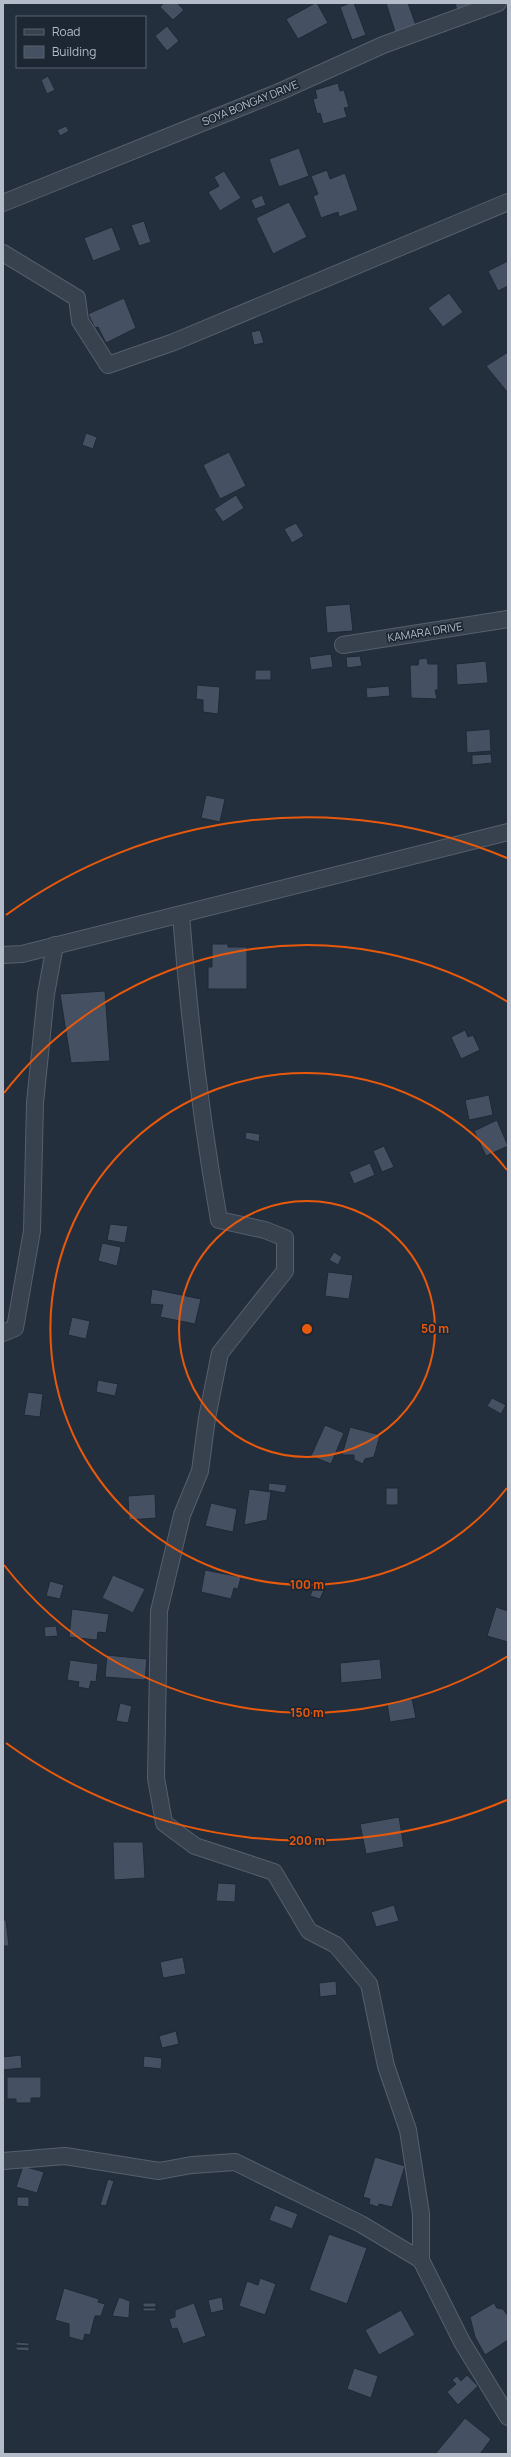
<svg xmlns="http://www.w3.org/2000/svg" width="511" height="2457" font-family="Manrope,sans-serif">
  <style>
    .building { fill: #455162; stroke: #1f2835 }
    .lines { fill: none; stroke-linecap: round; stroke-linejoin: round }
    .minor-casing { stroke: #565f6c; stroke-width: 18 }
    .minor { stroke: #38414e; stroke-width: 16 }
    .ring { fill: none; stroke: #e8590c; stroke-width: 2 }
    .labels { text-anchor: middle; stroke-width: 3.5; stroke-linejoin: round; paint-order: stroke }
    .street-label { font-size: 11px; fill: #b4bcc9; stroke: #1d2633 }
    .centre { fill: #e8590c; stroke: #1d2633; stroke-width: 2 }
    .ring-label { font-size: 12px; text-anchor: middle; font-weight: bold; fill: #e8590c; stroke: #1d2633; stroke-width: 3.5; stroke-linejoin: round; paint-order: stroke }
  </style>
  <rect width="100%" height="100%" fill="#242f3e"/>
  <!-- building -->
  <g class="building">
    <polygon points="164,3 177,3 184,10 173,20 160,7"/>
    <polygon points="315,3 317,3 328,23 298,39 286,19"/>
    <polygon points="350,3 354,3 366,35 352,40 340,7"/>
    <polygon points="386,3 408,3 417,28 396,35"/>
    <polygon points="455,3 474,3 476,9 458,14"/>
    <polygon points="167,26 179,41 167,51 155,36"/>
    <polygon points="48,76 55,90 47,94 41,80"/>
    <polygon points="338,83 340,91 344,90 349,107 344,108 347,117 323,124 320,113 317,114 313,99 317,98 315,90"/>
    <polygon points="66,126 69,131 60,136 57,130"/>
    <polygon points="299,148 309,176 279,187 269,159"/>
    <polygon points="327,170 330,179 345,173 358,210 339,217 338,212 321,218 313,196 318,194 311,176"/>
    <polygon points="224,171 241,198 220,211 208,192 219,186 214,177"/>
    <polygon points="262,195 266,205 255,209 251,200"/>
    <polygon points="289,202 307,237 273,254 256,218"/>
    <polygon points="144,221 151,242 139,246 131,225"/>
    <polygon points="112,227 121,250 93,261 84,238"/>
    <polygon points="508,261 508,286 498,291 488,271"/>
    <polygon points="449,293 463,312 443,327 428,308"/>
    <polygon points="124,298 136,328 106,343 98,327 95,328 88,314"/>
    <polygon points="260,330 264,343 254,345 251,332"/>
    <polygon points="508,352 508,393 486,366"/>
    <polygon points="86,433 97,437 93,449 82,445"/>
    <polygon points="229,452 246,486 220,499 203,465"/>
    <polygon points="236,495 244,508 223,522 214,509"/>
    <polygon points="296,523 304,536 292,543 284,529"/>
    <polygon points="350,604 353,631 327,633 325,606"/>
    <polygon points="331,654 333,667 311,670 309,657"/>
    <polygon points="360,656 362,666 347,668 346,657"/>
    <polygon points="427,658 428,664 438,664 438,690 435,690 437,699 411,698 410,665 418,665 419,659"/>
    <polygon points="486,661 488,683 457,685 456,664"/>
    <rect x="255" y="670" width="16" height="10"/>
    <polygon points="197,685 220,687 218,714 203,712 203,700 196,699"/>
    <polygon points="389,686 390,696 367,698 366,688"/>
    <polygon points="490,729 491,751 467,753 466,731"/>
    <polygon points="491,754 492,763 472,765 472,755"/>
    <polygon points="206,795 225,799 220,822 201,818"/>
    <polygon points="212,944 228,944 228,947 247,947 247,989 208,989 208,967 212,967"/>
    <polygon points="105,991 110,1061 71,1063 60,994"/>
    <polygon points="465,1030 468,1037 473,1035 480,1050 461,1059 451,1037"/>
    <polygon points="489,1095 493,1115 469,1120 465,1100"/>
    <polygon points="497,1120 508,1146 486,1156 474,1131"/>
    <polygon points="246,1132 260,1134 259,1142 245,1139"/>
    <polygon points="384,1146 394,1167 382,1172 373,1151"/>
    <polygon points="370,1163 375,1175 354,1184 349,1172"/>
    <polygon points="110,1224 128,1226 125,1243 107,1240"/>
    <polygon points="102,1243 121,1247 117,1266 98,1261"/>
    <polygon points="334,1252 342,1257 338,1265 329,1260"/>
    <polygon points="328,1272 353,1275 349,1299 325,1296"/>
    <polygon points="152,1289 201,1299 195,1324 160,1317 163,1305 150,1304"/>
    <polygon points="72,1317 90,1321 86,1339 68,1335"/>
    <polygon points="98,1380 118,1384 115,1396 96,1392"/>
    <polygon points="28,1392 43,1394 40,1417 24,1415"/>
    <polygon points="492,1398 506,1405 501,1414 487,1406"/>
    <polygon points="325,1425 344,1433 331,1464 311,1456"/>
    <polygon points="350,1427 380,1435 374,1457 365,1459 363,1464 354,1460 354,1455 342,1455"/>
    <polygon points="269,1483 287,1485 285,1493 268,1490"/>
    <rect x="386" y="1488" width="12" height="17"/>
    <polygon points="249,1489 271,1492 267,1520 244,1525"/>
    <polygon points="155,1494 156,1518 129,1520 128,1496"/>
    <polygon points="211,1503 237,1509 233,1532 205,1526"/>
    <polygon points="205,1570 241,1577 238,1589 234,1588 231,1599 201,1592"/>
    <polygon points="113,1575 145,1589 133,1613 102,1598"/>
    <polygon points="50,1581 64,1585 60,1599 46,1596"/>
    <polygon points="315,1584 325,1588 320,1599 310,1596"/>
    <polygon points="496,1607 508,1611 508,1642 487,1636"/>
    <polygon points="72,1609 109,1614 106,1633 98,1632 97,1640 69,1637"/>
    <polygon points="56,1626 58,1636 45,1637 44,1627"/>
    <polygon points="107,1655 147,1659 145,1680 105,1677"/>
    <polygon points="380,1659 382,1679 341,1683 340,1663"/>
    <polygon points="70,1660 98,1664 96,1682 91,1681 89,1689 78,1687 79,1682 67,1680"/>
    <polygon points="412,1699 416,1718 390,1722 387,1703"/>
    <polygon points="120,1703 132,1706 128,1723 116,1721"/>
    <polygon points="399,1817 404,1847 366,1854 360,1824"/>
    <polygon points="113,1842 143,1842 145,1878 114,1880"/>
    <polygon points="218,1883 236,1884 235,1902 216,1901"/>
    <polygon points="394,1905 399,1921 376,1927 371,1912"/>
    <polygon points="3,1920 6,1920 9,1946 3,1946"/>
    <polygon points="183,1957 186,1974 163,1978 160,1962"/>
    <polygon points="336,1981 337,1995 320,1997 319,1983"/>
    <polygon points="176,2031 179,2044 162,2048 159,2036"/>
    <polygon points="21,2055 22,2068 3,2070 3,2057"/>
    <polygon points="144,2056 162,2058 161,2069 143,2067"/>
    <polygon points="7,2077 41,2077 41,2098 31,2098 31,2103 16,2103 16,2099 7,2099"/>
    <polygon points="375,2157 405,2166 392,2207 379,2204 378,2207 369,2204 370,2199 363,2197"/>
    <polygon points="23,2166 44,2172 37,2193 16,2187"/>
    <polygon points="108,2179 114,2181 106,2206 100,2205"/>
    <polygon points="17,2197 29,2197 29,2207 17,2206"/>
    <polygon points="275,2205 298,2214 292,2229 269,2220"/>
    <polygon points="329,2234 367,2248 347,2304 309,2290"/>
    <polygon points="260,2278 276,2284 265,2315 239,2306 247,2281 258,2285"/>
    <polygon points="64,2288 99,2299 98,2302 105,2304 101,2316 95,2316 90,2335 85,2334 83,2341 69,2337 69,2324 55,2320"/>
    <polygon points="119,2297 130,2301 129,2318 112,2316"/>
    <polygon points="222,2297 224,2310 211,2313 208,2300"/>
    <rect x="143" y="2303" width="13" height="4"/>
    <polygon points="194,2303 206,2336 183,2344 177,2328 172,2329 169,2319 175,2317 175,2310"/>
    <polygon points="494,2303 497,2308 503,2309 508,2316 508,2340 485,2355 475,2337 470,2317"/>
    <rect x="143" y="2308" width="13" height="3"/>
    <polygon points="401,2310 415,2335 379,2355 365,2330"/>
    <polygon points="16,2342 29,2343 29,2346 16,2345"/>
    <polygon points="16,2347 29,2347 29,2351 16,2350"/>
    <polygon points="354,2368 378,2376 371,2398 347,2389"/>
    <polygon points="467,2375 478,2386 458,2405 447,2392 456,2384 452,2380 457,2376 461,2381"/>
    <polygon points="465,2418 491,2439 480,2454 435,2454"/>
  </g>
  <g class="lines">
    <defs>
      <g id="minor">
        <polyline points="3,203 279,92 383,45 498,3"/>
        <polyline points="3,253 77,298 80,321 108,365 174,342 508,202"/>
        <polyline points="343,645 508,619"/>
        <path d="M181 915C189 1018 201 1119 219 1220L265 1230 285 1238V1271L220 1353 207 1418 200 1471 182 1515 159 1611 156 1778 164 1823 195 1846 274 1872 309 1931 336 1945 369 1984 386 2066 408 2130 421 2214V2260L462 2342 508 2417"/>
        <polyline points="3,955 22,954 508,832"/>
        <polyline points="3,1333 15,1328 32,1231 35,1103 46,994 55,945"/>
        <polyline points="3,2161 65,2156 159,2171 192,2165 235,2162 361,2224 421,2260"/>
      </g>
    </defs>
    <!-- minor casing -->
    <use href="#minor" class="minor-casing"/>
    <!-- minor -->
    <use href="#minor" class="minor"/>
  </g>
  <!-- distance rings -->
  <g class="ring">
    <circle cx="307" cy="1329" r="128"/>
    <path d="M507 1488A256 256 0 1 1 507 1170"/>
    <path d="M508 1656A384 384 0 0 1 4 1565M4 1093A384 384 0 0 1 508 1002"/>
    <path d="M507 1800A512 512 0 0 1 6 1743M6 915A512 512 0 0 1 507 858"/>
  </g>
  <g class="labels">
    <!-- street labels -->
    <g class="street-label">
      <text transform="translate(250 103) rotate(-22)" y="4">SOYA BONGAY DRIVE</text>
      <text transform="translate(425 632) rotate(-9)" y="4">KAMARA DRIVE</text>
    </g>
  </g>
  <circle cx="307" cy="1329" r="6" class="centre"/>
  <g class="ring-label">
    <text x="435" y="1333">50 m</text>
    <text x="307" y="1589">100 m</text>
    <text x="307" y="1717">150 m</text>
    <text x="307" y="1845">200 m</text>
  </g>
  <!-- border -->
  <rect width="511" height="2457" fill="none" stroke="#b4bcc9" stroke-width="8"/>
  <!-- legend -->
  <rect x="16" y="16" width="130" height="52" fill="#1d2633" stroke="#59626f"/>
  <rect x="24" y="29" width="20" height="6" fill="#38414e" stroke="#59626f"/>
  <text x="52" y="36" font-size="12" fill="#b4bcc9">Road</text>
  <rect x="24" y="46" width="20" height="12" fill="#455162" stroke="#59626f"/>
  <text x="52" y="56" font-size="12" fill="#b4bcc9">Building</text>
</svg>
